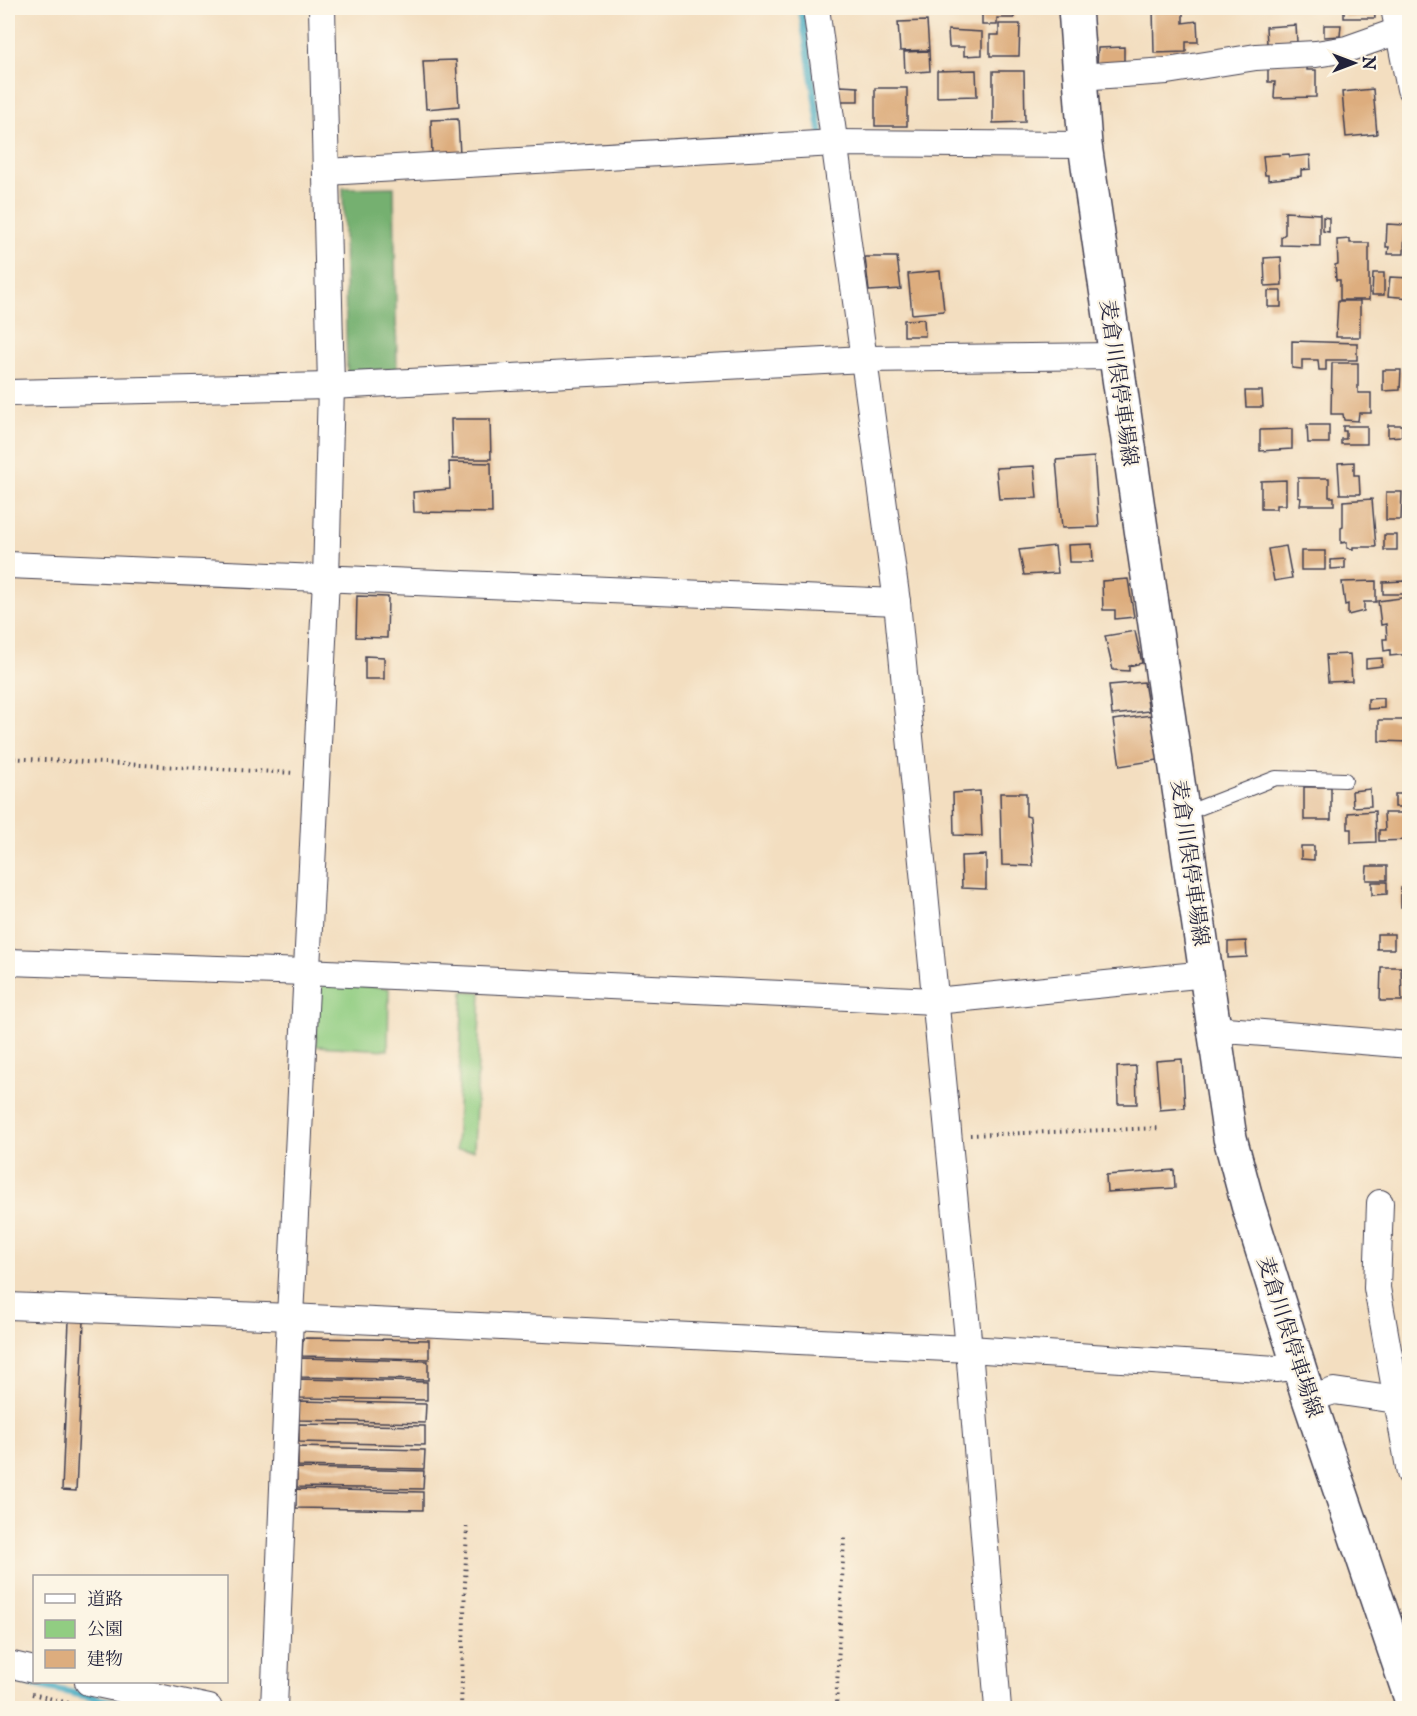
<svg xmlns="http://www.w3.org/2000/svg" width="1417" height="1716" font-family="'IM FELL English','Noto Serif JP',serif">
  <style>
    .green { fill: #91cd82; stroke: #5a785e; stroke-width: 1.5 }
    .forest { fill: #74b070; stroke: #4b6956; stroke-width: 1.5 }
    .lines { fill: none; stroke-linecap: round; stroke-linejoin: round }
    .stream { stroke: #44abc3; stroke-width: 7 }
    .building { fill: #ddad7e }
    .lane-casing { stroke: #413e4f; stroke-width: 16 }
    .street-casing { stroke: #413e4f; stroke-width: 28 }
    .secondary-casing { stroke: #413e4f; stroke-width: 36 }
    .path { stroke: #413e4f; stroke-width: 4; stroke-dasharray: 1.5 4.5; stroke-linecap: butt }
    .lane { stroke: #fff; stroke-width: 14 }
    .street { stroke: #fff; stroke-width: 26 }
    .secondary { stroke: #fff; stroke-width: 33 }
    .labels { text-anchor: middle; stroke-width: 4.5; stroke-linejoin: round; paint-order: stroke }
    .street-label { font-size: 21px; fill: #22223b; stroke: #fcf5e5 }
  </style>
  <rect width="100%" height="100%" fill="#fcf5e5"/>
  <filter id="ink" filterUnits="userSpaceOnUse"><feTurbulence type="fractalNoise" baseFrequency=".0167" numOctaves="2"/><feDisplacementMap in="SourceGraphic" scale="12" xChannelSelector="R" yChannelSelector="G"/><feConvolveMatrix kernelMatrix="1 2 1 2 8 2 1 2 1" color-interpolation-filters="sRGB"/></filter>
  <filter id="wash" filterUnits="userSpaceOnUse"><feTurbulence type="fractalNoise" baseFrequency=".008" numOctaves="4" result="noise"/><feDisplacementMap in="SourceGraphic" scale="24" xChannelSelector="R" yChannelSelector="G"/><feGaussianBlur stdDeviation="1.35" result="paint"/><feColorMatrix in="noise" values="0 0 0 0 0 0 0 0 0 0 0 0 0 0 0 0 0 1.4 0 .05"/><feComposite in="paint" operator="in"/></filter>
  <g filter="url(#wash)">
    <rect width="100%" height="100%" fill="#f3dec0"/>
    <!-- green -->
    <g class="green">
      <polygon points="325,983 389,988 388,1050 316,1046 319,990"/>
      <polygon points="463,991 481,992 474,1150 456,1150"/>
    </g>
    <!-- forest -->
    <polygon class="forest" points="394,187 397,369 347,372 343,188"/>
    <g class="lines">
      <!-- stream -->
      <g class="stream">
        <polyline points="801,8 821,135"/>
        <polyline points="8,1679 141,1708"/>
      </g>
    </g>
    <g id="blocks">
      <!-- building -->
      <g class="building">
        <polygon points="982,8 1014,8 1014,18 997,18 997,25 982,25"/>
        <polygon points="1153,8 1183,8 1183,23 1197,21 1198,42 1186,42 1186,52 1154,53"/>
        <polygon points="1344,8 1374,8 1375,18 1344,18"/>
        <polygon points="927,21 929,50 900,51 898,22"/>
        <polygon points="999,24 1020,24 1019,56 990,56 990,35 999,35"/>
        <polygon points="1296,25 1297,42 1267,44 1266,27"/>
        <polygon points="1324,25 1341,25 1340,36 1324,37"/>
        <polygon points="948,30 982,32 982,55 964,56 964,47 949,47"/>
        <polygon points="1124,47 1124,65 1097,66 1098,48"/>
        <polygon points="929,51 930,71 905,73 904,52"/>
        <polygon points="456,60 459,106 426,109 423,61"/>
        <polygon points="1268,63 1307,63 1307,70 1316,70 1316,97 1274,98 1275,82 1268,82"/>
        <polygon points="976,70 977,96 937,97 937,71"/>
        <polygon points="993,71 1024,71 1025,122 993,123"/>
        <polygon points="840,86 858,87 858,101 839,101"/>
        <rect x="875" y="88" width="32" height="38"/>
        <polygon points="1373,89 1377,134 1346,137 1342,92"/>
        <polygon points="458,119 460,154 432,156 431,120"/>
        <polygon points="1289,154 1290,157 1310,155 1311,169 1301,170 1301,176 1268,180 1268,175 1265,175 1263,156"/>
        <polygon points="1285,212 1320,214 1320,246 1281,245 1281,237 1285,234"/>
        <polygon points="1323,217 1329,218 1329,232 1323,231"/>
        <polygon points="1387,224 1405,225 1404,254 1388,254 1389,247 1386,247"/>
        <polygon points="1350,239 1350,243 1369,243 1369,300 1340,300 1340,280 1336,280 1335,265 1338,264 1337,240"/>
        <polygon points="865,257 897,257 901,289 869,291"/>
        <polygon points="1281,257 1282,285 1265,286 1264,258"/>
        <polygon points="940,271 944,311 912,314 908,274"/>
        <polygon points="1373,273 1384,273 1384,295 1372,295"/>
        <polygon points="1390,277 1410,278 1410,298 1388,296"/>
        <rect x="1268" y="291" width="13" height="16"/>
        <polygon points="1338,301 1360,301 1360,337 1336,337"/>
        <polygon points="924,319 925,336 904,336 904,320"/>
        <polygon points="1292,341 1357,343 1357,360 1326,360 1326,370 1319,370 1318,360 1302,360 1302,369 1292,368"/>
        <polygon points="1332,363 1358,363 1358,393 1371,393 1371,413 1359,413 1358,421 1344,420 1343,414 1331,414"/>
        <polygon points="1383,370 1401,370 1400,390 1383,391"/>
        <polygon points="1245,391 1262,391 1263,407 1246,407"/>
        <polygon points="451,419 490,419 491,459 452,459"/>
        <polygon points="1307,425 1329,425 1329,443 1308,443"/>
        <polygon points="1388,425 1402,425 1402,436 1388,437"/>
        <polygon points="1343,426 1367,426 1367,444 1341,444 1341,439 1346,439 1346,431 1343,431"/>
        <polygon points="1292,429 1292,449 1260,451 1260,430"/>
        <polygon points="1094,457 1099,527 1062,528 1056,460"/>
        <polygon points="449,462 491,463 492,513 414,512 413,492 450,489"/>
        <polygon points="1354,462 1354,475 1359,475 1360,494 1340,494 1338,463"/>
        <polygon points="1034,466 1037,498 999,499 996,468"/>
        <polygon points="1298,478 1329,478 1329,497 1334,497 1334,505 1300,505 1301,498 1298,497"/>
        <polygon points="1286,480 1286,505 1276,505 1276,509 1261,509 1261,481"/>
        <polygon points="1386,492 1402,492 1401,520 1386,520"/>
        <polygon points="1372,499 1376,547 1353,547 1353,549 1347,548 1347,542 1341,543 1341,528 1343,527 1343,501"/>
        <rect x="1384" y="535" width="13" height="15"/>
        <polygon points="1092,544 1093,562 1069,562 1068,545"/>
        <polygon points="1055,546 1058,573 1024,575 1019,550"/>
        <polygon points="1286,546 1292,578 1274,581 1268,549"/>
        <rect x="1301" y="551" width="24" height="19"/>
        <polygon points="1345,559 1345,568 1331,569 1331,560"/>
        <polygon points="1128,579 1134,617 1115,619 1115,610 1103,610 1102,581"/>
        <polygon points="1376,581 1376,602 1364,602 1364,611 1348,615 1348,604 1345,605 1342,582"/>
        <polygon points="1405,581 1406,594 1383,594 1383,582"/>
        <polygon points="357,596 388,597 387,638 356,637"/>
        <polygon points="1408,597 1410,654 1390,656 1390,650 1384,651 1383,639 1387,639 1386,624 1381,625 1378,601"/>
        <polygon points="1135,631 1142,663 1129,666 1129,671 1113,670 1105,636"/>
        <polygon points="1350,654 1352,681 1328,682 1326,655"/>
        <polygon points="365,656 384,657 384,679 365,679"/>
        <polygon points="1382,658 1382,666 1366,668 1366,659"/>
        <polygon points="1144,682 1149,711 1112,715 1109,685"/>
        <polygon points="1384,698 1384,708 1368,709 1368,699"/>
        <polygon points="1151,715 1158,760 1120,766 1113,720"/>
        <polygon points="1379,720 1410,720 1410,742 1379,741"/>
        <rect x="1304" y="787" width="27" height="33"/>
        <polygon points="1370,789 1371,806 1353,807 1352,791"/>
        <polygon points="980,791 982,836 954,835 953,793"/>
        <polygon points="1000,793 1026,793 1026,816 1030,817 1033,866 1002,865"/>
        <rect x="1395" y="794" width="15" height="13"/>
        <polygon points="1375,811 1376,842 1351,843 1351,829 1348,829 1348,813"/>
        <polygon points="1384,813 1410,813 1410,840 1379,841 1379,830 1385,830"/>
        <polygon points="1301,846 1314,846 1314,860 1301,859"/>
        <polygon points="986,855 986,889 962,888 961,856"/>
        <polygon points="1367,866 1387,866 1387,880 1366,880"/>
        <polygon points="1372,882 1387,882 1387,894 1372,895"/>
        <polygon points="1401,888 1410,889 1410,921 1405,921 1405,907 1401,907"/>
        <rect x="1377" y="934" width="17" height="15"/>
        <polygon points="1246,941 1247,957 1228,958 1228,942"/>
        <polygon points="1381,967 1401,967 1402,1001 1380,1001"/>
        <polygon points="1182,1059 1185,1108 1160,1110 1156,1061"/>
        <polygon points="1136,1066 1137,1104 1118,1104 1117,1067"/>
        <polygon points="1174,1170 1175,1188 1107,1192 1106,1175"/>
        <polygon points="69,1320 84,1321 76,1491 62,1490"/>
        <polygon points="303,1338 429,1340 429,1359 302,1356"/>
        <polygon points="301,1358 428,1361 428,1380 301,1377"/>
        <polygon points="300,1379 427,1382 427,1400 300,1398"/>
        <polygon points="299,1401 426,1404 425,1423 299,1420"/>
        <polygon points="299,1424 425,1426 425,1445 299,1442"/>
        <polygon points="298,1447 425,1450 424,1469 298,1466"/>
        <polygon points="297,1468 424,1471 423,1489 297,1487"/>
        <polygon points="296,1489 423,1492 423,1510 296,1508"/>
      </g>
    </g>
  </g>
  <g filter="url(#ink)">
    <use href="#blocks" fill-opacity="0" stroke="#413e4f" stroke-width="1.5"/>
    <g class="lines">
      <defs>
        <polyline id="lane" points="1183,812 1199,808 1276,778 1345,780"/>
        <g id="street">
          <polyline points="816,8 897,602 969,1349 998,1708"/>
          <polyline points="1394,8 1410,89"/>
          <polyline points="1079,77 1167,71 1256,57 1316,54 1347,49 1398,31 1410,33"/>
          <polyline points="326,172 835,143 1085,145"/>
          <polyline points="8,393 331,386 865,359 1115,356"/>
          <polyline points="8,565 897,602"/>
          <polyline points="8,962 306,972 935,1001 1207,974"/>
          <polyline points="1215,1031 1226,1030 1410,1045"/>
          <polyline points="1380,1203 1377,1288 1410,1473"/>
          <polyline points="8,1306 290,1317 969,1349 1276,1369 1299,1366"/>
          <polyline points="1309,1399 1334,1391 1410,1402"/>
          <polyline points="8,1664 34,1670"/>
          <polyline points="88,1682 209,1708"/>
          <polyline points="274,1708 290,1317 326,579 331,386 322,8"/>
        </g>
        <polyline id="secondary" points="1075,8 1085,145 1230,1138 1248,1205 1309,1399 1410,1696"/>
      </defs>
      <!-- lane casing -->
      <use href="#lane" class="lane-casing"/>
      <!-- street casing -->
      <use href="#street" class="street-casing"/>
      <!-- secondary casing -->
      <use href="#secondary" class="secondary-casing"/>
      <!-- path -->
      <g class="path">
        <polyline points="8,758 294,773"/>
        <polyline points="970,1135 1161,1128"/>
        <polyline points="32,1694 81,1706"/>
        <polyline points="461,1708 467,1523"/>
        <polyline points="836,1708 844,1538"/>
      </g>
      <!-- lane -->
      <use href="#lane" class="lane"/>
      <!-- street -->
      <use href="#street" class="street"/>
      <!-- secondary -->
      <use href="#secondary" class="secondary"/>
    </g>
  </g>
  <g class="labels">
    <!-- street labels -->
    <g class="street-label">
      <text transform="translate(1119 383) rotate(82)" y="7">麦倉川俣停車場線</text>
      <text transform="translate(1190 863) rotate(82)" y="7">麦倉川俣停車場線</text>
      <text transform="translate(1290 1337) rotate(72)" y="7">麦倉川俣停車場線</text>
    </g>
  </g>
  <!-- margin -->
  <rect width="1417" height="1716" fill="none" stroke="#fcf5e5" stroke-width="30"/>
  <!-- legend -->
  <rect x="33" y="1575" width="195" height="108" fill="#fcf5e5" stroke="#a5a1a1" stroke-width="1.5"/>
  <rect x="45" y="1594" width="30" height="9" fill="#ffffff" stroke="#a5a1a1" stroke-width="1.5"/>
  <text x="87" y="1605" font-size="18" fill="#22223b">道路</text>
  <rect x="45" y="1620" width="30" height="18" fill="#91cd82" stroke="#a5a1a1" stroke-width="1.5"/>
  <text x="87" y="1635" font-size="18" fill="#22223b">公園</text>
  <rect x="45" y="1650" width="30" height="18" fill="#ddad7e" stroke="#a5a1a1" stroke-width="1.5"/>
  <text x="87" y="1665" font-size="18" fill="#22223b">建物</text>
  <!-- north arrow -->
  <g transform="translate(1354 63) rotate(90)" stroke="#fcf5e5" stroke-width="4.5" paint-order="stroke">
  <path d="M0-4.5L10 22L0 15L-10 22Z" fill="#22223b"/>
  <text y="-9" font-size="16" font-weight="bold" text-anchor="middle" fill="#22223b">N</text>
  </g>
</svg>
